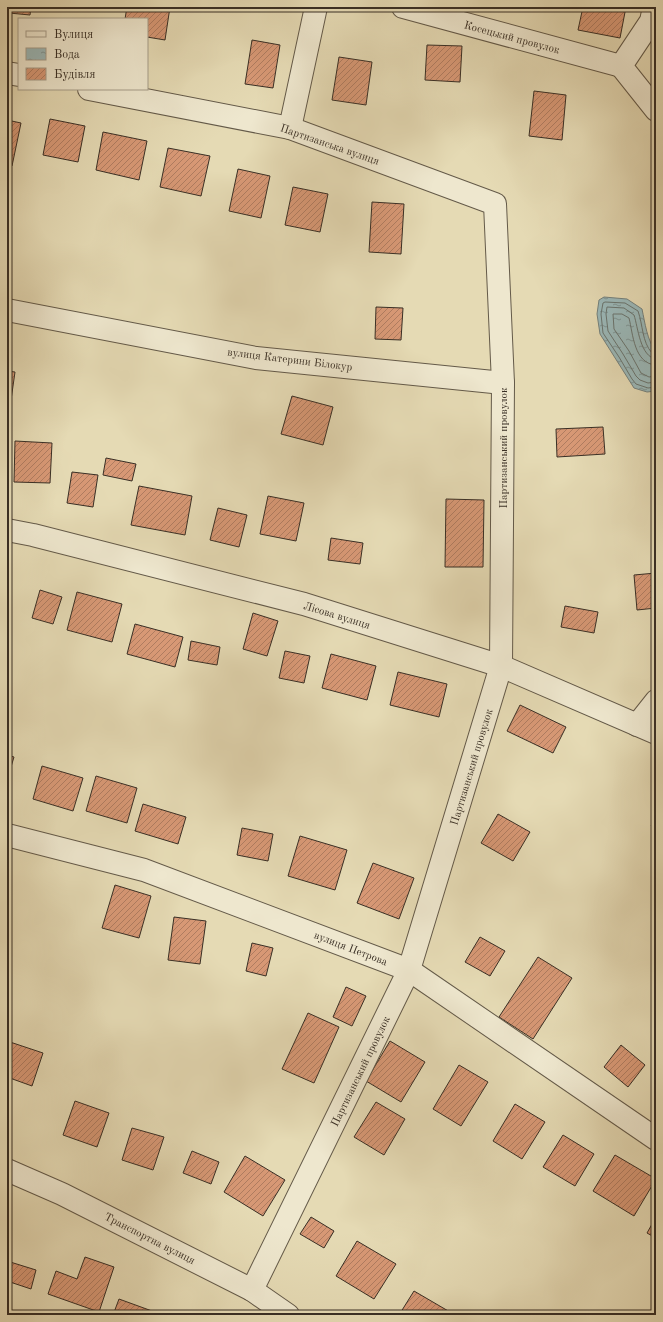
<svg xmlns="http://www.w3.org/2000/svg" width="663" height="1322" font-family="'Old Standard TT',serif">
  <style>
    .water { fill: url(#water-ripples); stroke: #74817d }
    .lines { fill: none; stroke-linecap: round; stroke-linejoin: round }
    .shore { stroke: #6a746e; stroke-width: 1 }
    .building { fill: url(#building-hatch); stroke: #392f25 }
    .minor-casing { stroke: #645a49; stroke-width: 24 }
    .minor { stroke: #eee7ce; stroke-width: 22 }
    .labels { text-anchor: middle; stroke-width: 3.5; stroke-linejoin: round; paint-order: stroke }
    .street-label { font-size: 11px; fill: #392f25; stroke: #eee7ce }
  </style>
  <defs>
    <pattern id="water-ripples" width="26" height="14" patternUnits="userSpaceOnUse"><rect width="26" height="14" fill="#9bb8b8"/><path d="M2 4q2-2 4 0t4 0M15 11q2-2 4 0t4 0" fill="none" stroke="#7f9695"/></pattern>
    <pattern id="building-hatch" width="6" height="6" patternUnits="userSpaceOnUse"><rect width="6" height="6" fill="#d79875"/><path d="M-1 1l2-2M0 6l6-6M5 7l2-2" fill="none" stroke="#af7c60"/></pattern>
  </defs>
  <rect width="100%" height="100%" fill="#e5dab4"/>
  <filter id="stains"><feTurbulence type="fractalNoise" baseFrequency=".005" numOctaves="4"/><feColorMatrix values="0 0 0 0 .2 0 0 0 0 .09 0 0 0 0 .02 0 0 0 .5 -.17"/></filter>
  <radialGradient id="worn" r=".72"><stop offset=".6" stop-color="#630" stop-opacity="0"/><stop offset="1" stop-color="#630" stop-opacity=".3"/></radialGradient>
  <!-- water -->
  <path class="water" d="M604 297 627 299 642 309C645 323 647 340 656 352V391L647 392 634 388 600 334 597 314 599 300Z"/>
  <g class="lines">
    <!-- shore -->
    <g class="shore">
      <path d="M656 354 652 353C642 342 643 325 638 311L625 303 605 302 603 303 601 314 603 333 619 357 632 379 636 384 648 388 656 387"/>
      <path d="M656 359C640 357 638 327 634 315L624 308 607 307 606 314 608 331 623 354 636 376 640 380 648 383 656 382"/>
      <path d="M656 365C634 364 633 334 629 318L622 314H613L614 329 629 351 641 373 649 377 656 376"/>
    </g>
  </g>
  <!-- building -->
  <g class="building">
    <polygon points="10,7 31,7 30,15 9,13"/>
    <polygon points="127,7 170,7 165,40 147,37 147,19 125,19"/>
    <polygon points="583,7 626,7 620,38 578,30"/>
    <polygon points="252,40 280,45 273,88 245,84"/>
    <polygon points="427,45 462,46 460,82 425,80"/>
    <polygon points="339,57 372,62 366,105 332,100"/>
    <polygon points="534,91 566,95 562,140 529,136"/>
    <polygon points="50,119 85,126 78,162 43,155"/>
    <polygon points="7,120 21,123 12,166 7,165"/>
    <polygon points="103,132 147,141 139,180 96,170"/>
    <polygon points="168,148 210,156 201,196 160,187"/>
    <polygon points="238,169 270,176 261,218 229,211"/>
    <polygon points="293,187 328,194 320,232 285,225"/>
    <polygon points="372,202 404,204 401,254 369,252"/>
    <polygon points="376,307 403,308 401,340 375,339"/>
    <polygon points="7,371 15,372 11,400 7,399"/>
    <polygon points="292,396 333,407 323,445 281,434"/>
    <polygon points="603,427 605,454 557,457 556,429"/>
    <polygon points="15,441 52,443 50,483 14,482"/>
    <polygon points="106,458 136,464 132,481 103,475"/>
    <polygon points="72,472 98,475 93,507 67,503"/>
    <polygon points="139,486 192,496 185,535 131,525"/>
    <polygon points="268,496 304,503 296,541 260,534"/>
    <polygon points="446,499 484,500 483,567 445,567"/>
    <polygon points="218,508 247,515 239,547 210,540"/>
    <polygon points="331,538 363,543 360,564 328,560"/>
    <polygon points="656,573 656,608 637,610 634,575"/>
    <polygon points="40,590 62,597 53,624 32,618"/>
    <polygon points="77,592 122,604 112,642 67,630"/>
    <polygon points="565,606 598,612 594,633 561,627"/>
    <polygon points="253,613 278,621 267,656 243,649"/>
    <polygon points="135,624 183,637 175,667 127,654"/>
    <polygon points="191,641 220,647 217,665 188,660"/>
    <polygon points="285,651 310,656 304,683 279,678"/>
    <polygon points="331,654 376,666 367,700 322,688"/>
    <polygon points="398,672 447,684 439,717 390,705"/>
    <polygon points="520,705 566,727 553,753 507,731"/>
    <polygon points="7,755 14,757 7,780"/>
    <polygon points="42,766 83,778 73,811 33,799"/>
    <polygon points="96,776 137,788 127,823 86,811"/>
    <polygon points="143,804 186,817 178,844 135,831"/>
    <polygon points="498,814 530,832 513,861 481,843"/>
    <polygon points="656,819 656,830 651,826"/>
    <polygon points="242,828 273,834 268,861 237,855"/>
    <polygon points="300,836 347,850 335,890 288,876"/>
    <polygon points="373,863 414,878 399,919 357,903"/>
    <polygon points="115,885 151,896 139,938 102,928"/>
    <polygon points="174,917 206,921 200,964 168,960"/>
    <polygon points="480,937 505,951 490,976 465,962"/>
    <polygon points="252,943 273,948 266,976 246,971"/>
    <polygon points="538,957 572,978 533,1039 499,1017"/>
    <polygon points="346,987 366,996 352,1026 333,1017"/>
    <polygon points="308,1013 339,1027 314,1083 282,1069"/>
    <polygon points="7,1041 43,1053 32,1086 7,1077"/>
    <polygon points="390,1041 425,1062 401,1102 366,1081"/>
    <polygon points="621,1045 645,1065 628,1087 604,1067"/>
    <polygon points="459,1065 488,1082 461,1126 433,1109"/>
    <polygon points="75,1101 109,1113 97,1147 63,1135"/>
    <polygon points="376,1102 405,1119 384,1155 354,1137"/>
    <polygon points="515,1104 545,1122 522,1159 493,1141"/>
    <polygon points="132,1128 164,1137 153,1170 122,1160"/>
    <polygon points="563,1135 594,1154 575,1186 543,1167"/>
    <polygon points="192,1151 219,1162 211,1184 183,1173"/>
    <polygon points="615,1155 656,1179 634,1216 593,1191"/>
    <polygon points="245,1156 285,1180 263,1216 224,1192"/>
    <polygon points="311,1217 334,1231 324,1248 300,1234"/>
    <polygon points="656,1217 656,1238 647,1233"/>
    <polygon points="357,1241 396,1264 374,1299 336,1276"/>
    <polygon points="85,1257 114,1267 99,1312 48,1294 56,1271 77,1279"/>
    <polygon points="7,1261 36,1270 31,1289 7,1281"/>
    <polygon points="414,1291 450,1312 448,1315 399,1315"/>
    <polygon points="119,1299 152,1311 150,1315 113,1315"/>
  </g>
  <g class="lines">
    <defs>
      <g id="minor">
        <polyline points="403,7 621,66"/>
        <polyline points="654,7 651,21 621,66 656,110"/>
        <polyline points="7,73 19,75"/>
        <polyline points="89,89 290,128 495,204 503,383 501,666 409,970 252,1290"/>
        <polyline points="290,128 316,7"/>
        <polyline points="7,310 256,358 503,383"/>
        <polyline points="7,530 33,535 304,604 501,666 656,733"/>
        <polyline points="637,725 656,701"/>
        <polyline points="7,835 144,870 409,970 656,1139"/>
        <polyline points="7,1170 62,1194 252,1290 288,1315"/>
      </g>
    </defs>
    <!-- minor casing -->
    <use href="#minor" class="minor-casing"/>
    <!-- minor -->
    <use href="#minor" class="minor"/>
  </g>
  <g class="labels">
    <!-- street labels -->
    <g class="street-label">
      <text transform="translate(512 37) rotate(15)" y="4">Косецький провулок</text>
      <text transform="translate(330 144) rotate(19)" y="4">Партизанська вулиця</text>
      <text transform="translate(290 359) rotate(7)" y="4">вулиця Катерини Білокур</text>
      <text transform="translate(503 448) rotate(-90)" y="4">Партизанський провулок</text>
      <text transform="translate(337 615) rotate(17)" y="4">Лісова вулиця</text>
      <text transform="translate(471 767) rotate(-73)" y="4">Партизанський провулок</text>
      <text transform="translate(351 948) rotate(21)" y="4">вулиця Петрова</text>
      <text transform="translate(360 1071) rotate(-64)" y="4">Партизанський провулок</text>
      <text transform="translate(150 1238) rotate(27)" y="4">Транспортна вулиця</text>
    </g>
  </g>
  <!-- margin -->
  <rect width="663" height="1322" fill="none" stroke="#e5dab4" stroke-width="24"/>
  <rect x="8" y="8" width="647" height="1306" fill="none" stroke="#392f25" stroke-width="2"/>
  <rect x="12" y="12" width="639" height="1298" fill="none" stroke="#392f25"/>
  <!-- legend -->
  <rect x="18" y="18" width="130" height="72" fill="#eee7ce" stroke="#a69d8a"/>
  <rect x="26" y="31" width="20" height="6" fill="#eee7ce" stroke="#a69d8a"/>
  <text x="54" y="38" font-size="12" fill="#392f25">Вулиця</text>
  <rect x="26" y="48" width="20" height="12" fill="url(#water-ripples)" stroke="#a69d8a"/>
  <text x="54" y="58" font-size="12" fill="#392f25">Вода</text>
  <rect x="26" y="68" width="20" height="12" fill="url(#building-hatch)" stroke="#a69d8a"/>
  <text x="54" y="78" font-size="12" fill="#392f25">Будівля</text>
  <rect width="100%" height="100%" filter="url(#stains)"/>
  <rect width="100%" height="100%" fill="url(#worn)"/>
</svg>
